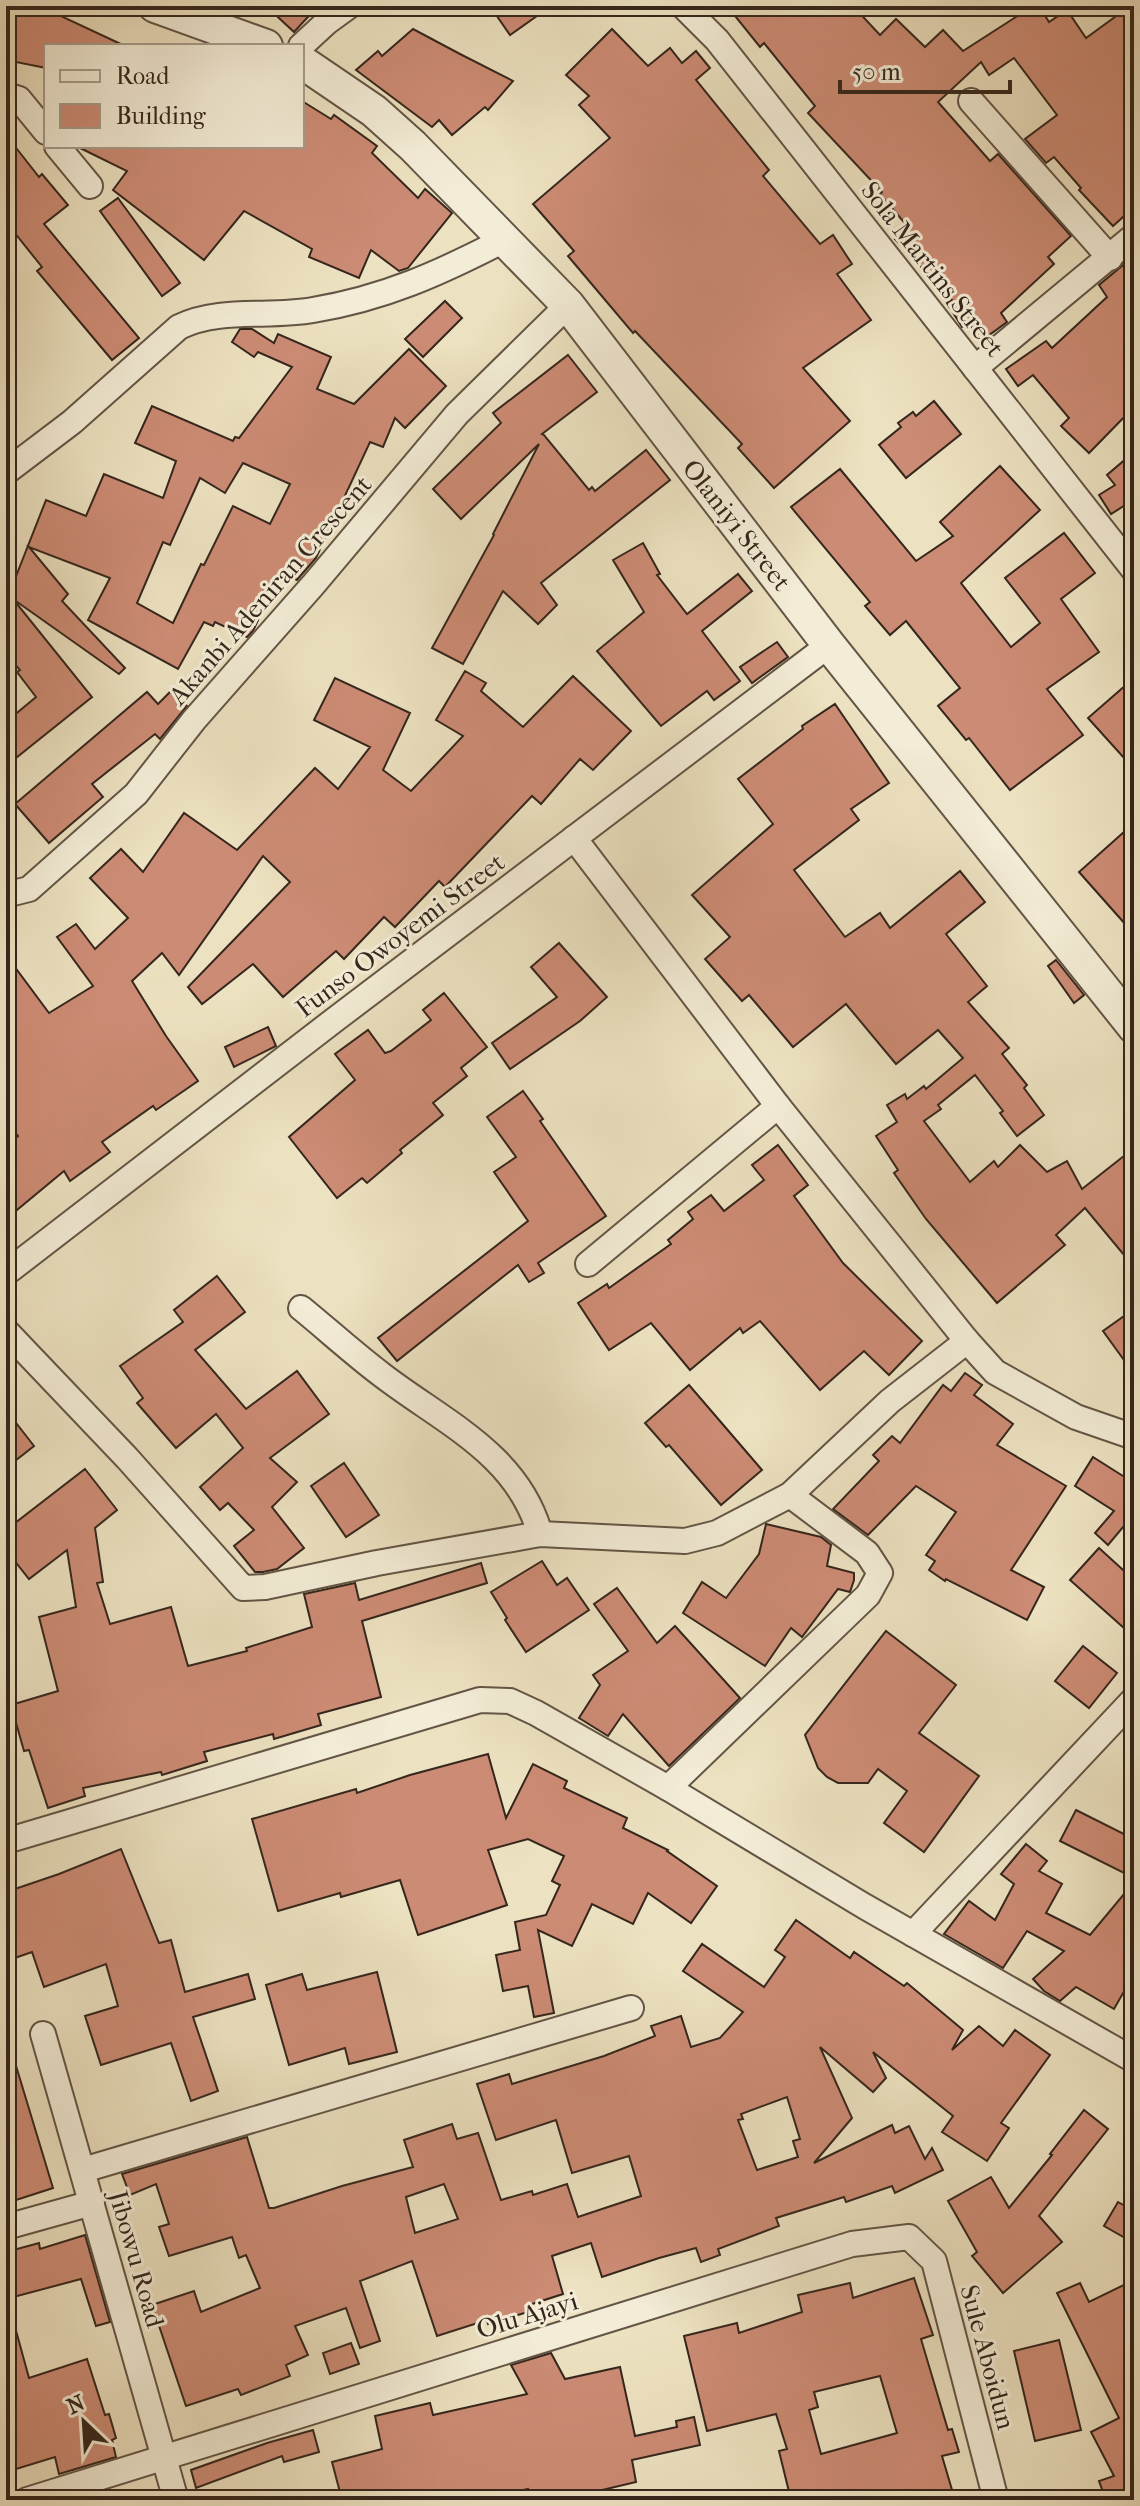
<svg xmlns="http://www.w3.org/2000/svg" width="1140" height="2506" font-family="'IM FELL French Canon',serif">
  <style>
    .building { fill: #cc8b74; stroke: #35261c; stroke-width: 2; fill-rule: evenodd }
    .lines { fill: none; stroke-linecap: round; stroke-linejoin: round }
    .minor-casing { stroke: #635545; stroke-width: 28 }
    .tertiary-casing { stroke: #635545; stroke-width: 36 }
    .minor { stroke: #f3ecd6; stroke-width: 24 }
    .tertiary { stroke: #f3ecd6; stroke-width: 32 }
    .labels { text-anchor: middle; stroke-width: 6; stroke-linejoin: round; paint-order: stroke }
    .street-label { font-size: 26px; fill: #35261c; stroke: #f3ecd6 }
  </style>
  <rect width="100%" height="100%" fill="#ece1c0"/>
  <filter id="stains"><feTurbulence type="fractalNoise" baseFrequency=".0025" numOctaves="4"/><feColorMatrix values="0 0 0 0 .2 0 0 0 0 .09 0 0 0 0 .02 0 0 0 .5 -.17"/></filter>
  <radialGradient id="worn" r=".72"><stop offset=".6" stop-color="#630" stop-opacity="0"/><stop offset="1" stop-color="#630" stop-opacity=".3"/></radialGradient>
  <!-- building -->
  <g class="building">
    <polygon points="6,6 51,6 50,11 125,46 46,46 46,68 6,60"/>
    <polygon points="266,6 318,6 294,32"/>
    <polygon points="490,6 551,6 510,35"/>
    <polygon points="727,6 853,6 880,35 896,19 925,47 943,30 963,51 1033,6 1039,6 1049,22 1067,10 1086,38 1130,6 1134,6 1134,207 1113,226 1079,190 1081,188 1054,157 1046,163 1025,139 1057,115 1014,58 989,75 981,62 938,102 990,161 998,154 1071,236 1048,257 1054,264 1001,313 1007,322 981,341 969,323 962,327 947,303 952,300 895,239 909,228 880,194 882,192 808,113 815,106 764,43 760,47"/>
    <polygon points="413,29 460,54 513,81 488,110 485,107 452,135 439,120 432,127 356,70 378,51 382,56"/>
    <polygon points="612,29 648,66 670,48 682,63 696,51 710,68 696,80 769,170 763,176 820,244 833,235 852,264 837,274 871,320 803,368 850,421 774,488 738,448 742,444 635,331 633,333 568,256 574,251 533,204 610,138 579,105 589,96 566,75"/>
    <polygon points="302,101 331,119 334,115 377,146 372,153 418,198 425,189 452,213 408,268 399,271 371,250 359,278 309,257 312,249 244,211 204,260 113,190 127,171 76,146 302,146"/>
    <polygon points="6,135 39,177 42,174 68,205 44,224 139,338 112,360 37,271 42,267 6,222"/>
    <polygon points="118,198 180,283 162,296 100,211"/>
    <polygon points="1134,256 1134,407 1089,453 1061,426 1069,418 1033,375 1018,386 1006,369 1046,341 1052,348 1107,297 1099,285"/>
    <polygon points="445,301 462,318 423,357 405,339"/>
    <path d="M240 329H252L274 343 278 334 331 357 317 389 354 404 409 349 446 386 405 428 395 418 383 447 370 442 316 558 297 580 280 572 253 631 247 637 215 622 213 626 204 622 178 669 88 620 110 578 29 547 68 594 62 601 125 668 119 674 13 599 92 697 6 766V722L36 697 17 672 20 670 6 654V590L9 594 46 500 86 516 104 474 163 498 176 461 135 443 152 406 233 441 235 437 239 438 292 367 258 352 254 357 232 342ZM243 463 290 484 270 524 233 506 204 565 201 564 173 623 137 603 163 542 170 545 200 478 225 493Z"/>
    <polygon points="568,355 597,392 542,434 544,435 589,490 592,487 595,491 646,450 670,480 541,583 557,605 538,624 503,591 463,664 432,648 494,535 493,534 539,444 461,519 433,489 501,423 493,413"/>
    <polygon points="934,401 961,434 906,478 879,445 901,427 898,423 913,412 916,416"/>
    <polygon points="1134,452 1134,507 1130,502 1111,514 1099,495 1115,485 1107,475"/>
    <polygon points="1000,466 1040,510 961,583 1011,647 1040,623 1005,578 1064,533 1095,573 1061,599 1099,652 1047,689 1083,735 1010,790 969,738 966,740 938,706 960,688 906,621 890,635 865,606 870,602 791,507 840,469 916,561 953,536 940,522"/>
    <polygon points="643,543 660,574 657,575 687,614 738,574 752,591 702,631 740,681 714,700 707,691 661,726 597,651 644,612 613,560"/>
    <polygon points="777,642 788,657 752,683 740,667"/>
    <polygon points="465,671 486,683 481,691 523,727 573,676 631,731 593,770 580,759 541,804 532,796 445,887 439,881 395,927 384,917 344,959 336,951 283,997 253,964 202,1004 188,987 290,882 263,856 179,975 162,953 132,981 166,1036 198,1081 156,1110 153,1106 102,1142 110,1152 70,1181 64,1171 6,1219 6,1146 18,1136 6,1121 6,979 17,970 49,1013 93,986 57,937 76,924 95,949 128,918 90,878 121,849 143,872 184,813 237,850 315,768 338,789 370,747 314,720 335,678 410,713 383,770 411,791 463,736 436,720"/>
    <polygon points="1134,678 1134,769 1088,718"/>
    <polygon points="171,691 187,706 160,739 155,734 92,784 103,797 49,843 15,804 147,692 158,704"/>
    <polygon points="835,704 889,783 851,809 859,820 794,870 845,937 880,913 890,928 960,871 985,902 946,934 987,986 968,1002 1009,1048 1002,1054 1027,1085 1024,1088 1044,1115 1017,1136 1000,1113 1003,1111 975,1075 938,1105 941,1109 924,1121 970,1182 994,1161 998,1167 1020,1145 1047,1172 1067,1161 1082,1189 1134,1148 1134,1267 1085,1208 1056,1235 1065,1245 997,1303 926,1219 894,1173 898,1170 876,1136 897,1122 887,1105 905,1094 907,1099 924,1086 926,1089 963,1058 938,1030 896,1064 846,1004 793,1047 749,995 742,1001 705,959 730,937 692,895 773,824 738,779 803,729 802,726"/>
    <polygon points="1134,823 1134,934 1079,872"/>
    <polygon points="559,943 607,997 580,1021 510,1069 492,1043 557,997 531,967"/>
    <polygon points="1056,960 1084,995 1074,1003 1048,966"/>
    <polygon points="444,993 487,1047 461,1068 467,1076 433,1103 443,1115 400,1150 402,1153 367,1183 362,1178 337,1198 289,1137 355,1080 335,1054 368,1030 385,1053 391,1051 431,1020 423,1010"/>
    <polygon points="268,1027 276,1046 234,1067 225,1047"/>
    <polygon points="523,1091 543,1119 540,1121 606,1216 538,1263 544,1273 529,1282 518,1265 397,1361 378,1338 528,1221 494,1172 516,1157 487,1117"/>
    <polygon points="778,1145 808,1185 794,1196 843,1263 922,1341 889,1375 864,1351 820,1390 760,1321 743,1333 740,1328 690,1370 651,1323 609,1350 578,1303 607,1284 609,1288 671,1244 668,1240 693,1219 688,1212 711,1195 724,1211 764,1180 752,1165"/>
    <polygon points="217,1276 245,1312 195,1350 246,1409 297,1371 329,1414 270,1458 297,1482 272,1507 304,1548 277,1569 263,1572 255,1572 234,1546 254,1530 228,1503 220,1510 200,1487 243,1448 216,1414 176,1448 137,1403 143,1398 120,1366 183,1322 174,1310"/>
    <polygon points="1134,1309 1134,1374 1103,1331"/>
    <polygon points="965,1373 982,1385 974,1395 1013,1424 997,1445 1066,1486 1011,1570 1044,1587 1027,1620 946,1579 945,1581 929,1570 935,1561 926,1555 956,1512 916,1486 868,1535 833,1509 879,1461 873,1455 892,1436 900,1443 943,1385 951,1391"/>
    <polygon points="689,1385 762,1470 721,1505 669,1445 666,1447 645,1423"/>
    <polygon points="6,1410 34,1446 6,1468"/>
    <polygon points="1093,1457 1134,1483 1134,1523 1129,1520 1108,1545 1095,1533 1114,1511 1075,1486"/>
    <polygon points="344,1463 379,1515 346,1537 311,1486"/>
    <polygon points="85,1469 117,1510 95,1528 103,1582 97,1583 110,1624 171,1607 188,1666 247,1651 246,1648 312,1627 304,1594 355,1583 359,1600 481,1563 487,1583 362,1621 381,1697 318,1714 321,1725 274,1739 273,1734 204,1752 207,1761 162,1775 161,1772 83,1788 85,1796 48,1808 29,1750 24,1751 11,1705 58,1691 39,1617 76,1607 67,1550 29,1579 6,1550 6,1530"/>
    <polygon points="766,1524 821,1537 831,1545 827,1566 854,1573 854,1580 850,1592 838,1589 802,1637 791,1628 765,1666 683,1613 702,1582 726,1598 759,1554"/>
    <polygon points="1099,1548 1134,1580 1134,1637 1070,1580"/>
    <polygon points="542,1561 557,1585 567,1578 589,1610 526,1652 505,1620 507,1618 491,1592"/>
    <polygon points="617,1588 657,1643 675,1626 740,1698 669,1766 623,1714 608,1736 579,1718 600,1685 593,1675 628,1651 594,1604"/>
    <polygon points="886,1631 956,1685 919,1733 979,1776 924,1852 884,1823 907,1791 878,1769 868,1783 838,1783 827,1777 818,1768 805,1735"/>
    <polygon points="1083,1646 1117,1673 1089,1708 1055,1681"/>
    <polygon points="488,1754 506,1818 533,1764 567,1781 564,1788 627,1818 623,1828 668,1850 667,1851 717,1886 691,1923 648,1893 633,1924 592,1904 572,1946 538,1930 554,2013 534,2017 528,1986 503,1991 496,1955 520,1950 515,1922 546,1915 560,1885 552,1881 564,1856 528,1839 488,1850 507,1905 418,1935 400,1880 341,1897 340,1893 278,1911 252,1819 356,1789 357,1793 410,1775"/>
    <polygon points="1076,1810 1134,1839 1134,1878 1060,1841"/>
    <polygon points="1026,1844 1047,1861 1039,1871 1062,1884 1046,1913 1090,1935 1134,1882 1134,1974 1114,2009 1076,1987 1060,2001 1044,1991 1033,1979 1064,1951 1027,1931 1003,1968 944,1934 969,1901 995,1920 1014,1884 1001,1874"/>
    <polygon points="121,1849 159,1943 171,1940 185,1992 248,1974 255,1999 193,2017 218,2091 191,2101 171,2043 101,2065 85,2016 118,2006 106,1964 44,1987 32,1952 6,1961 6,1892 59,1874"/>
    <path d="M796 1920 850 1958 854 1952 904 1986 907 1983 963 2030 952 2050 979 2026 1003 2046 1015 2030 1050 2055 1001 2123 1009 2128 987 2161 942 2132 953 2116 873 2052 886 2078 873 2092 820 2047 852 2118 814 2163 892 2125 895 2133 909 2126 925 2159 932 2148 943 2170 895 2193 892 2186 846 2202 844 2197 776 2218 779 2226 718 2249 720 2255 701 2262 696 2248 659 2258 602 2277 591 2243 552 2256 563 2294 529 2305 531 2311 488 2324 487 2320 437 2336 412 2261 360 2281 380 2341 360 2348 346 2308 295 2326 308 2355 286 2365 290 2376 241 2395 238 2389 186 2406 152 2305 194 2291 201 2312 260 2288 246 2255 239 2258 232 2237 169 2256 159 2227 169 2224 156 2184 130 2195 122 2174 247 2137 269 2208H274L342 2186 413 2167 404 2140 452 2124 457 2139 478 2133 501 2200 532 2191 533 2195 567 2184 578 2217 641 2196 629 2156 572 2173 556 2120 496 2140 477 2084 509 2074 512 2084 604 2056 655 2036 651 2026 681 2016 691 2047 720 2038 743 2012 683 1971 702 1944 764 1987 785 1957 775 1950ZM787 2097 800 2139 793 2141 798 2157 757 2170 738 2120 743 2119 741 2114ZM444 2184 458 2219 415 2233 406 2197Z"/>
    <polygon points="377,1972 397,2052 349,2064 345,2048 289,2065 266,1985 302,1974 307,1990"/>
    <polygon points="10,2046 53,2188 13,2201 6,2180 6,2047"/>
    <polygon points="1084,2110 1108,2129 1039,2216 1062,2242 1003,2293 972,2256 977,2252 948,2201 991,2177 1009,2208 1052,2155 1050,2154"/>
    <polygon points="1118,2202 1134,2211 1134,2243 1104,2226"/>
    <polygon points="85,2235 110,2322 96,2326 81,2279 6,2299 6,2252 39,2243 40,2249"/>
    <path d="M914 2278 933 2335 921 2339 948 2430 952 2429 959 2452 942 2456 955 2500H791L779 2451 787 2449 776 2414 707 2431 684 2336 737 2323 739 2333 802 2312 798 2295 850 2283 853 2298ZM880 2376 897 2433 821 2454 809 2410 818 2407 814 2392Z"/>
    <polygon points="1134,2280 1134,2500 1106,2500 1099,2481 1114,2476 1091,2432 1119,2418 1057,2293 1080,2283 1089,2302"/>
    <polygon points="12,2316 29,2378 87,2359 105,2415 109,2414 116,2438 112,2440 116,2457 59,2474 55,2457 16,2469 6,2436 6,2317"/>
    <polygon points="1059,2340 1081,2430 1035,2441 1014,2351"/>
    <polygon points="351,2343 359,2364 330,2374 323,2353"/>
    <polygon points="551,2353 565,2379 620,2367 635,2436 677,2427 676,2421 694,2417 700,2445 632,2460 636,2482 560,2500 530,2500 528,2489 475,2500 342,2500 332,2462 382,2449 375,2416 430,2403 433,2415 527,2394 511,2365"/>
    <polygon points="313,2430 319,2452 284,2462 282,2456 196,2488 191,2470 267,2443"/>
  </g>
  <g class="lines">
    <defs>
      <g id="minor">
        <polyline points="683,6 717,40 1134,570"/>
        <polyline points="301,46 327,22 349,6"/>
        <polyline points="6,95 19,99 46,132"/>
        <polyline points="971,101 1110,258"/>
        <polyline points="57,146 90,186"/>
        <polyline points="975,368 1134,236"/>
        <path d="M6 472 72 422 179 327C220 307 269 318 313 310 385 298 440 273 504 240"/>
        <polyline points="574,838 778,1106 967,1341 995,1372 1076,1417 1134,1437"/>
        <polyline points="6,888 13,893 29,889 136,794 194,720 313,585 457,414 568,305"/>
        <polyline points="588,1264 778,1106"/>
        <polyline points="6,1273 337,1018 829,645"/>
        <path d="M301 1308C328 1330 354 1354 382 1375 443 1422 518 1454 540 1534"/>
        <polyline points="6,1331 127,1458 243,1588 265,1587 377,1563 540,1534 685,1541 717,1533 790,1495 890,1401 967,1341"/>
        <polyline points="668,1788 868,1595 880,1573 867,1553 790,1495"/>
        <polyline points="6,1841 480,1700 510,1701 536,1713 668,1788 864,1906 1134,2060"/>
        <polyline points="913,1934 1134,1699"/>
        <polyline points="43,2034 176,2500"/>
        <polyline points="83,2170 631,2008"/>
        <polyline points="6,2227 92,2203"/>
        <polyline points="27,2500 852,2244 909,2237 934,2261 996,2500"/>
      </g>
      <g id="tertiary">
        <polyline points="155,6 266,46"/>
        <polyline points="302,62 374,111 413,146 568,305 829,645 1134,1027"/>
      </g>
    </defs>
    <!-- minor casing -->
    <use href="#minor" class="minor-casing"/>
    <!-- tertiary casing -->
    <use href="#tertiary" class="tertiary-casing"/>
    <!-- minor -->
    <use href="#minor" class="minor"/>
    <!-- tertiary -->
    <use href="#tertiary" class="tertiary"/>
  </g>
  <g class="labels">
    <!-- street labels -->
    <g class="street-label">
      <text transform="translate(933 269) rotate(52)" y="9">Sola Martins Street</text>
      <text transform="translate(737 525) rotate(52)" y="9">Olaniyi Street</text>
      <text transform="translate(270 590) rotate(-49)" y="9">Akanbi Adeniran Crescent</text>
      <text transform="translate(400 935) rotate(-37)" y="9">Funso Owoyemi Street</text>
      <text transform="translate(137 2259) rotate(74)" y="9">Jibowu Road</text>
      <text transform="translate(527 2315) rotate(-17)" y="9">Olu Ajayi</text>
      <text transform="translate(988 2357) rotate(75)" y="9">Sule Aboidun</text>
    </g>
  </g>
  <!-- margin -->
  <rect width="1140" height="2506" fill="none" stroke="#ece1c0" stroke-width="32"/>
  <rect x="8" y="8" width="1124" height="2490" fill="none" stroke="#35261c" stroke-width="4"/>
  <rect x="16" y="16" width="1108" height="2474" fill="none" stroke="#35261c" stroke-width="2"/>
  <!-- legend -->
  <rect x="44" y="44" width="260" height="104" fill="#f3ecd6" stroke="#a79d8c" stroke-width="2"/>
  <rect x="60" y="70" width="40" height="12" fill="#f3ecd6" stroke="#a79d8c" stroke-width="2"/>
  <text x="116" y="84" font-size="24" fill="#35261c">Road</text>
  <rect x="60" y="104" width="40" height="24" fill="#cc8b74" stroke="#a79d8c" stroke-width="2"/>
  <text x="116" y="124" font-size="24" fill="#35261c">Building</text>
  <!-- north arrow -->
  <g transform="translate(84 2422) rotate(335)" stroke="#f3ecd6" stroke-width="6" paint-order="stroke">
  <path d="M0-6L14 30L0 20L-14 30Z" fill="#35261c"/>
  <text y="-12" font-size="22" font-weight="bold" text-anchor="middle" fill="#35261c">N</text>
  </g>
  <!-- scale -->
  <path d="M840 80v12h170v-12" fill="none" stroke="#35261c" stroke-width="4"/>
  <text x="852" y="80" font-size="24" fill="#35261c" stroke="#f3ecd6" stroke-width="6" paint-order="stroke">50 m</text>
  <rect width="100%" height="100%" filter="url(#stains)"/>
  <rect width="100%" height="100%" fill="url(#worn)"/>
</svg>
